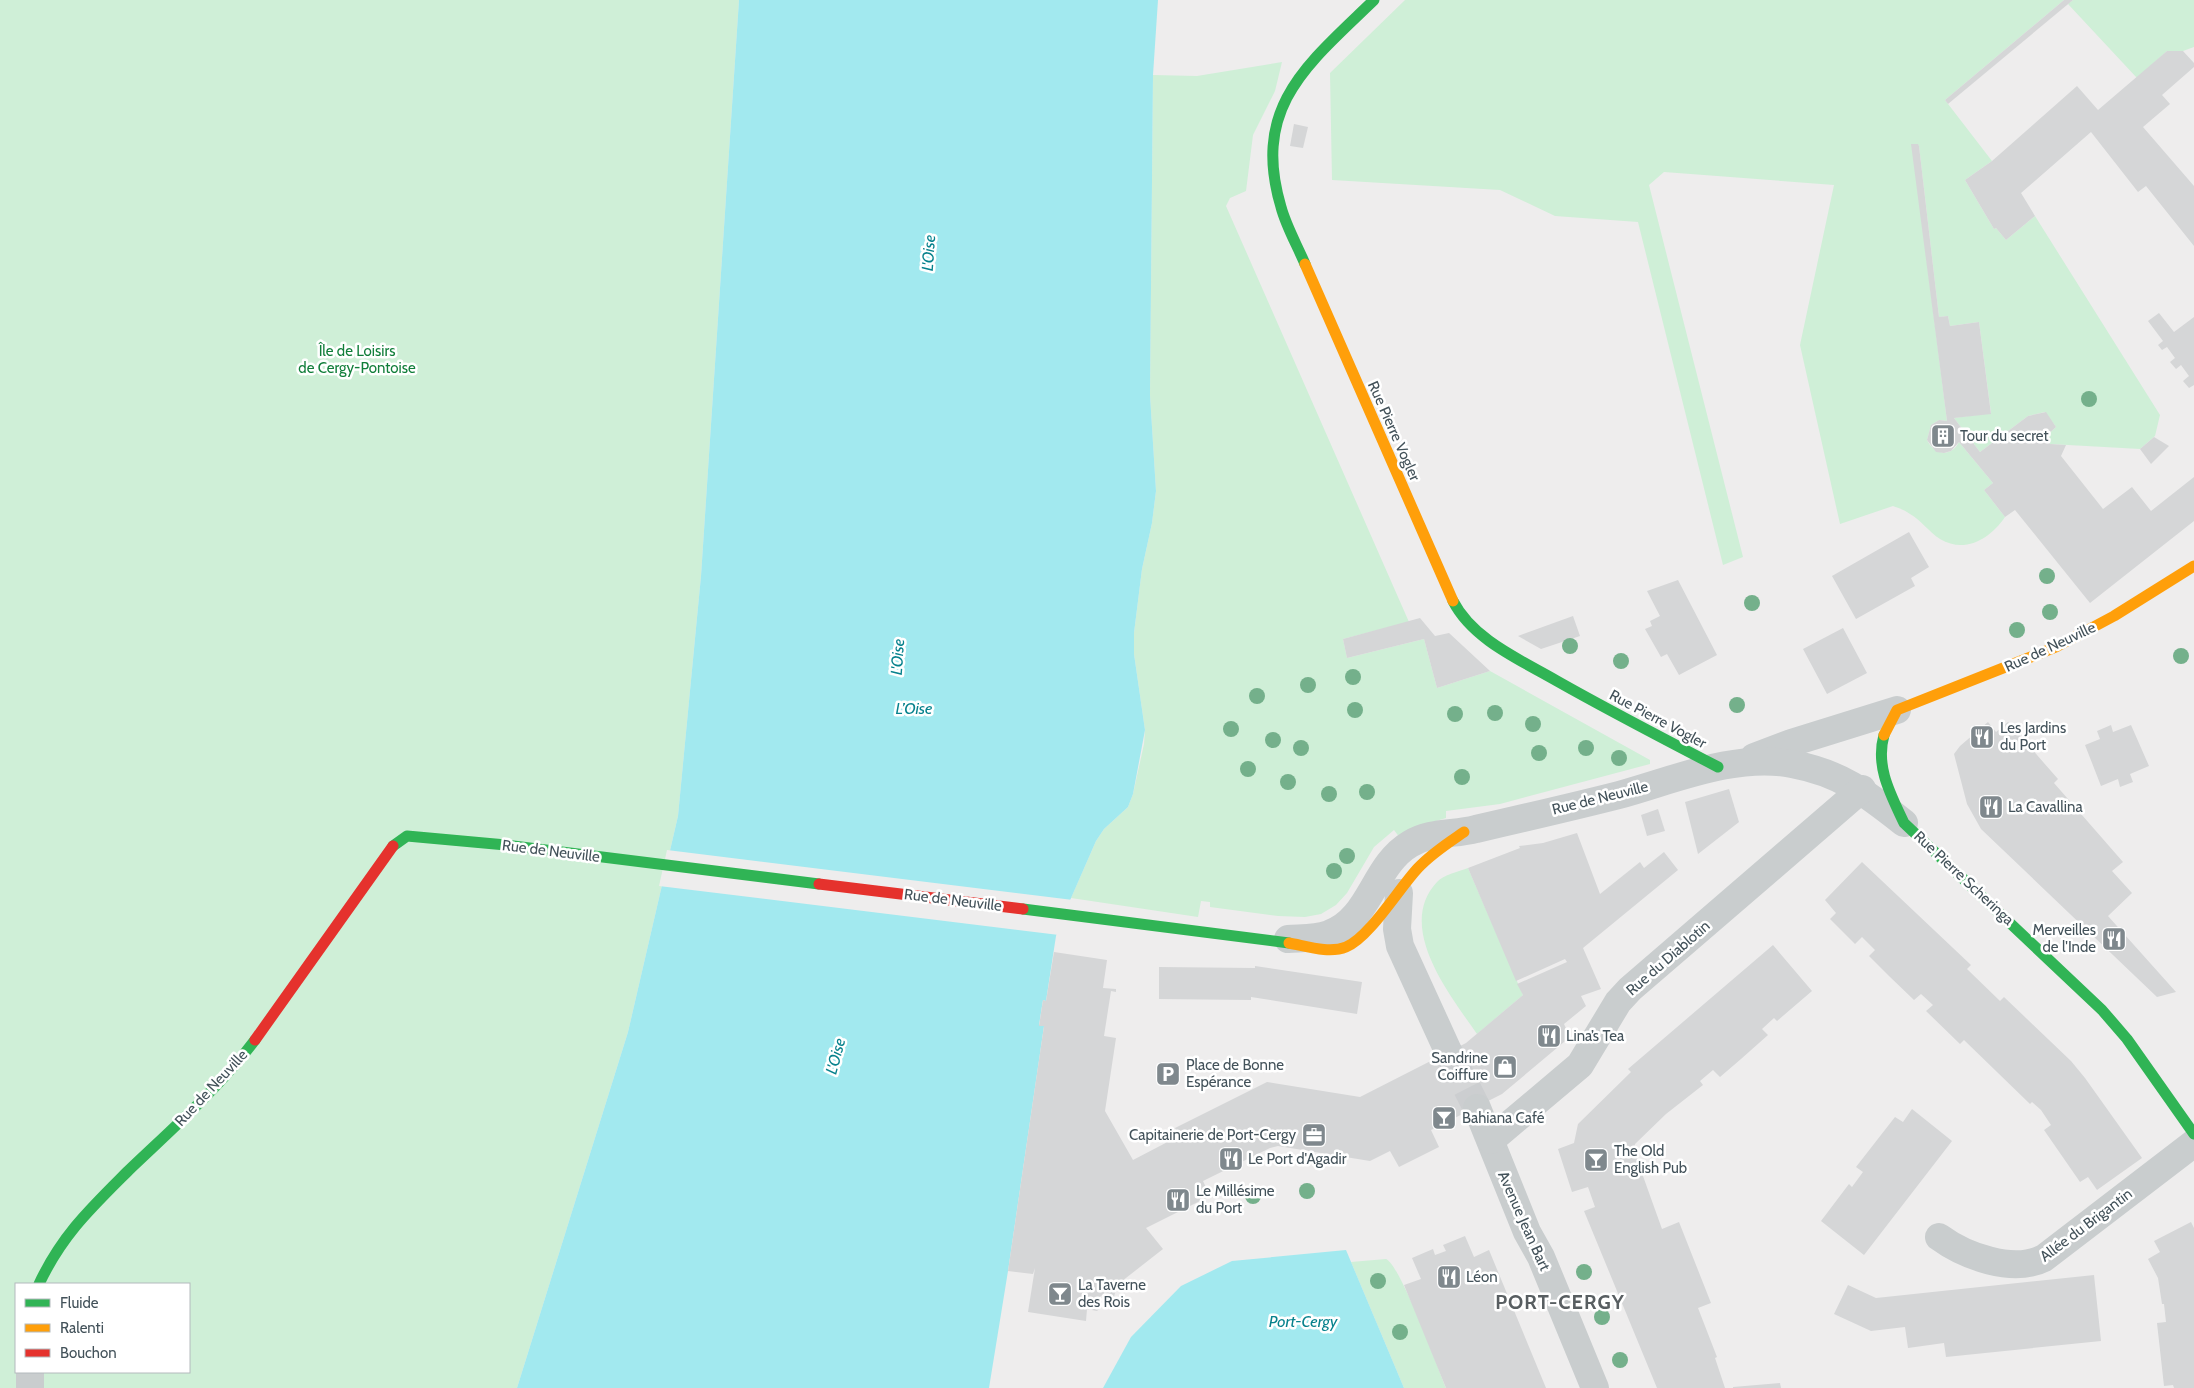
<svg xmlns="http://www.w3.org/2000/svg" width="2194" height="1388" font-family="Cabin,sans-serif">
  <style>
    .green { fill: #cfefd7; fill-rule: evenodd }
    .water { fill: #a2e9ef }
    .pier { fill: #eeeded }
    .building { fill: #d5d6d7 }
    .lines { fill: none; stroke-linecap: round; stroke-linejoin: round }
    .street-tunnel { stroke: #ccced0; stroke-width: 28; stroke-dasharray: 28 14; stroke-linecap: butt }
    .street { stroke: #c9cdce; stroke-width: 28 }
    .fast { stroke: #30b455; stroke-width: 11 }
    .slow { stroke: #ff9f0a; stroke-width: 11 }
    .jam { stroke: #e5322d; stroke-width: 11 }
    .tree { fill: #74b08b }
    .labels { text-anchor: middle; stroke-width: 5; stroke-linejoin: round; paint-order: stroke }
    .park-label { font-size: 15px; fill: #117e3a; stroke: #fff }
    .street-label { font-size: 15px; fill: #43525a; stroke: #fff }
    .poi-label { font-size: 15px; fill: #43525a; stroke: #fff; text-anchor: start }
    .water-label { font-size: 16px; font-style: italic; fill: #07828d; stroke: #fff }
    .district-label { font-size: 20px; font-weight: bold; letter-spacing: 1px; fill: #585e61; stroke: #fff }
  </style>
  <rect width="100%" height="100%" fill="#eeeded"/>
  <!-- green -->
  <g class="green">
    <path d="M0 0H739L701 576 678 816 628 1032 517 1388H0ZM16 1284H189V1372H16Z"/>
    <path d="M1405 0H2064L1945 100 1992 161 1965 180 1994 229 1996 228 2006 240 2035 216 2160 415 2155 436 2140 449 2050 444 2045 437 2056 427 2045 412 2028 416 1980 452 1954 418 1991 413 1979 322 1950 326 1948 316 1939 317 1919 146 1917 144H1912L1947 421 1939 420 1931 425 1927 440C1934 455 1951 458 1959 442L1993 483 1984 490 2005 517C1990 539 1965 554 1940 539 1929 532 1921 520 1910 514 1905 510 1898 508 1893 506L1840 524 1800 345 1834 185 1664 172 1649 185 1743 557 1723 565 1638 222 1555 216 1500 190 1332 180 1330 73Z"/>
    <polygon points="2073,0 2194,0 2194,47 2183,51 2167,51 2137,78 2068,4"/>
    <polygon points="1282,62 1275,91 1253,135 1246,191 1230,198 1226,206 1409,622 1343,639 1347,658 1424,639 1437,688 1490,671 1650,760 1650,764 1500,804 1446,811 1446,818 1420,826 1400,838 1394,830 1374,847 1347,893 1336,905 1321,914 1305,917 1278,916 1210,907 1210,902 1201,901 1198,917 1071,898 1096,841 1104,829 1128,807 1133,794 1144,744 1145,730 1134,654 1134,633 1142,569 1152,523 1156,491 1150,395 1153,75 1197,76"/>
    <path d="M1468 868 1523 995 1477 1034C1450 995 1395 927 1437 882 1443 875 1460 871 1468 868Z"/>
    <path d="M1386 1259C1400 1264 1438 1368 1446 1388H1404L1351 1262Z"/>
  </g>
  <!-- water -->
  <g class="water">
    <polygon points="739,0 1158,0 1153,75 1150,395 1156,491 1152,523 1142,569 1134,633 1134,654 1145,730 1133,794 1128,807 1104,829 1096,841 1061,921 1056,936 1046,1001 1043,1000 1039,1025 1044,1026 1008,1271 989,1388 517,1388 628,1032 678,816 701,576"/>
    <polygon points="1346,1250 1404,1388 1103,1388 1131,1337 1181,1286 1232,1261"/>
  </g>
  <!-- pier -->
  <polygon class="pier" points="667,850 1073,900 1059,935 659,886"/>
  <!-- building -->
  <g class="building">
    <polygon points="2064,0 2073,0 1948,104 1945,100"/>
    <polygon points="2167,51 2183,51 2194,63 2194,67 2162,95 2170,104 2143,127 2194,186 2194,246 2146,186 2138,192 2091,132 2021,193 2035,216 2006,240 1996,228 1994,229 1965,180 1992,161 2077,86 2098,110"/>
    <polygon points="1294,124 1308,127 1303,148 1290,146"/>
    <polygon points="1911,144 1918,144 1919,146 1939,317 1948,316 1950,326 1979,322 1991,414 1954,418 1980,452 2028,416 2046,412 2056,427 2045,437 2050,444 2066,445 2061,456 2103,509 2132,487 2151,511 2194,477 2194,521 2090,603 2015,510 2005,517 1984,490 1993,483 1959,442 1951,451 1944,453 1936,452 1927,440 1931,425 1939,420 1947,421"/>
    <polygon points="2159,313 2174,332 2194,317 2194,385 2189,388 2183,381 2189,376 2181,365 2176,369 2170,362 2175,358 2167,347 2162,350 2158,345 2163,341 2148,321"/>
    <polygon points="2154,437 2169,446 2151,464 2140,449"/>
    <polygon points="1909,532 1929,567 1911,578 1915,586 1856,619 1832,576"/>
    <polygon points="1678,580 1717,655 1679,675 1667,654 1661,657 1645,629 1652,626 1650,621 1660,616 1647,591"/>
    <polygon points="1573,616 1580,636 1541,649 1518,636"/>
    <polygon points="1420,618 1435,636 1449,633 1490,671 1437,688 1424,639 1347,658 1343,639"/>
    <polygon points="1843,628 1867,673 1827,694 1803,649"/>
    <polygon points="1988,722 1996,732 2008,722 2058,779 2054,783 2123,862 2112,871 2132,893 2108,916 2176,992 2157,997 1981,829 1967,804 1954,754 1960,746"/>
    <polygon points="2111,725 2113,732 2131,725 2149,766 2130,774 2133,782 2120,787 2118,779 2101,786 2085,745 2100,739 2097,731"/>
    <polygon points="1729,789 1739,822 1698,854 1685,802"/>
    <polygon points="1658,809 1665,831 1647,836 1641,815"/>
    <polygon points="1577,833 1600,894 1640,862 1644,868 1664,852 1678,870 1583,948 1601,989 1581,996 1586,1006 1564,1024 1570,1037 1502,1094 1431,1130 1439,1147 1399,1167 1390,1151 1370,1161 1278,1146 1270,1148 1203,1181 1210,1196 1146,1228 1163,1249 1117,1285 1114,1297 1108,1296 1105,1293 1097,1299 1100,1303 1099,1309 1097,1311 1087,1309 1086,1321 1028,1312 1035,1268 1033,1274 1008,1271 1044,1026 1039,1026 1043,1000 1046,1001 1054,952 1107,960 1103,988 1116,989 1116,992 1111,991 1104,1036 1116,1038 1105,1111 1133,1160 1179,1136 1175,1128 1267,1082 1360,1097 1466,1043 1523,995 1517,984 1567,962 1565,959 1516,981 1468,868 1520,848 1519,846 1543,843"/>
    <polygon points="1862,862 1971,965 1967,969 2000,1001 2004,997 2071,1061 2085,1078 2142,1158 2097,1190 2088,1177 2080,1182 2044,1130 2051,1125 2041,1110 2032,1102 2030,1104 1964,1040 1960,1044 1926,1011 1933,1005 1921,994 1914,1000 1889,976 1869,956 1875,950 1862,937 1855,944 1830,919 1836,913 1825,900"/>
    <polygon points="1773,945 1812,991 1777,1021 1774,1018 1762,1029 1768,1035 1741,1059 1720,1077 1713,1070 1700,1081 1703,1085 1666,1114 1635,1144 1634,1151 1662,1229 1679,1222 1711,1303 1698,1308 1717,1357 1715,1358 1725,1388 1657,1388 1584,1211 1595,1207 1588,1187 1572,1192 1558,1149 1574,1143 1578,1124 1631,1072 1628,1069"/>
    <polygon points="1255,966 1362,982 1357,1014 1251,997 1251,1000 1159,999 1159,967 1255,968"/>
    <polygon points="1912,1109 1952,1141 1864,1255 1821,1221 1849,1184 1852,1187 1863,1172 1856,1167 1895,1117 1903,1122"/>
    <polygon points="2191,1222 2194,1228 2194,1388 2174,1388 2173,1385 2164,1386 2157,1323 2166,1322 2164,1304 2162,1304 2158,1278 2148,1259 2160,1252 2154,1241"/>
    <polygon points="1465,1236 1474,1257 1489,1250 1546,1388 1446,1388 1404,1285 1421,1279 1412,1258 1433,1249 1435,1255 1446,1251 1443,1245"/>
    <polygon points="2094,1275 2101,1341 1946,1357 1944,1343 1908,1348 1905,1327 1871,1331 1834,1314 1848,1285 1876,1298"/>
    <polygon points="1780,1383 1781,1388 1733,1388 1733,1387"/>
  </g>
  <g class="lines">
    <!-- street-tunnel -->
    <polyline class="street-tunnel" points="1448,1051 1477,1108"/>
    <!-- street -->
    <g class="street">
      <polyline points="1754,757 1791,743 1897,710"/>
      <polyline points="1399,893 1397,929 1400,946 1448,1051"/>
      <path d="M1288 939C1301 938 1316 939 1329 934 1371 919 1373 866 1410 844 1431 831 1454 835 1476 829 1524 818 1572 807 1619 795 1674 780 1735 753 1792 764 1841 773 1866 793 1904 823"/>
      <polyline points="1477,1108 1527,1232 1541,1257 1595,1388"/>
      <polyline points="1491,1140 1580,1065 1618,1002 1630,989 1862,789"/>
      <path d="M1939 1237C1965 1256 2013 1274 2044 1258L2194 1143"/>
      <polyline points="30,1388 30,1372"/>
    </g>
    <!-- fast -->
    <g class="fast">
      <path d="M1305 264C1297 245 1286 226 1281 207 1251 106 1308 64 1374 0"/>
      <path d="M1453 601C1473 640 1521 660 1557 681 1610 711 1664 739 1718 767"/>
      <path d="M1884 735C1875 767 1891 795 1904 823L2102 1010 2127 1039 2194 1134"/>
      <polyline points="393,846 407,836 506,845 819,884"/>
      <polyline points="1023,909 1289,943"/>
      <path d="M39 1284C62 1235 91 1208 128 1171 172 1129 219 1088 255 1040"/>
    </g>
    <!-- slow -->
    <g class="slow">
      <polyline points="1305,264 1453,601"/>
      <polyline points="1884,735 1897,710 2056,647 2114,616 2194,566"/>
      <path d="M1289 943C1306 946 1329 954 1346 947 1369 938 1400 887 1418 868 1432 853 1448 843 1464 832"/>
    </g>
    <!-- jam -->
    <g class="jam">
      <polyline points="819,884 1023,909"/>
      <polyline points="255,1040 393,846"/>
    </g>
  </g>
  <!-- trees -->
  <g class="tree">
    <circle cx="2089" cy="399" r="8"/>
    <circle cx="2047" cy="576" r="8"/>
    <circle cx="1752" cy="603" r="8"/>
    <circle cx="2050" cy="612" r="8"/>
    <circle cx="2017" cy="630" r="8"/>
    <circle cx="1570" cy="646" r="8"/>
    <circle cx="2181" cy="656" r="8"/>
    <circle cx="1621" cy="661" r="8"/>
    <circle cx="1353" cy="677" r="8"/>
    <circle cx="1308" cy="685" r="8"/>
    <circle cx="1257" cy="696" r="8"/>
    <circle cx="1737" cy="705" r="8"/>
    <circle cx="1355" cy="710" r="8"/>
    <circle cx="1495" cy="713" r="8"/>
    <circle cx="1455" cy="714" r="8"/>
    <circle cx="1533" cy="724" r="8"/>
    <circle cx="1231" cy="729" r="8"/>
    <circle cx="1273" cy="740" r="8"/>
    <circle cx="1301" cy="748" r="8"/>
    <circle cx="1586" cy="748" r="8"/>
    <circle cx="1539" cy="753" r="8"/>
    <circle cx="1619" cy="758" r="8"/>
    <circle cx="1248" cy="769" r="8"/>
    <circle cx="1462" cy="777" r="8"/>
    <circle cx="1288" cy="782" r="8"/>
    <circle cx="1367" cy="792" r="8"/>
    <circle cx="1329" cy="794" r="8"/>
    <circle cx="1347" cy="856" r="8"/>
    <circle cx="1334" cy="871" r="8"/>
    <circle cx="1307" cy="1191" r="8"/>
    <circle cx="1253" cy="1196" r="8"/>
    <circle cx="1584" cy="1272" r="8"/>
    <circle cx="1378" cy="1281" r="8"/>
    <circle cx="1602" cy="1317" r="8"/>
    <circle cx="1400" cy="1332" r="8"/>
    <circle cx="1620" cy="1360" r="8"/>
  </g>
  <!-- icons -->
  <defs>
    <symbol id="building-square" viewBox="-11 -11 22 22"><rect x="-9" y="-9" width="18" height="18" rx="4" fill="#7f888d" stroke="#fff"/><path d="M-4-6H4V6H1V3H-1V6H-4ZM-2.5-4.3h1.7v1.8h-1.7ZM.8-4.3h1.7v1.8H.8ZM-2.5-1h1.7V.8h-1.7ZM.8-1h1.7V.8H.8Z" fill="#fff"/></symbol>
    <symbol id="restaurant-square" viewBox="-11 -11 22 22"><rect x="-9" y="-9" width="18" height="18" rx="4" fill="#7f888d" stroke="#fff"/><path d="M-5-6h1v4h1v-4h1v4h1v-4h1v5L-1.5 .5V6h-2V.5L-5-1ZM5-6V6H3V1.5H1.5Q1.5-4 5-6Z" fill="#fff"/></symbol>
    <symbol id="shop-square" viewBox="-11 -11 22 22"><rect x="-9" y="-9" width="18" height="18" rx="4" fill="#7f888d" stroke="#fff"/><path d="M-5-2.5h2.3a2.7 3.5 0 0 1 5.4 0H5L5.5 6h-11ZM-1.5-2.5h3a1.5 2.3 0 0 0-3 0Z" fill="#fff"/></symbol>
    <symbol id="parking-square" viewBox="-11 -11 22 22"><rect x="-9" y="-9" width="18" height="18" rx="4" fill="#7f888d" stroke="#fff"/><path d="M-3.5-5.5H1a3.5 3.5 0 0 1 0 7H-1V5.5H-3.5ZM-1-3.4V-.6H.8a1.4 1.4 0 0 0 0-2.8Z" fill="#fff"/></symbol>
    <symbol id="bar-square" viewBox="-11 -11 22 22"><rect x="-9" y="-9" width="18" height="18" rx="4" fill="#7f888d" stroke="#fff"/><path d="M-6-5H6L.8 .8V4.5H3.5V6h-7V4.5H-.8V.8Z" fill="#fff"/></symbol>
    <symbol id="office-square" viewBox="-11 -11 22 22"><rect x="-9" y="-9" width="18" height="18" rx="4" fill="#7f888d" stroke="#fff"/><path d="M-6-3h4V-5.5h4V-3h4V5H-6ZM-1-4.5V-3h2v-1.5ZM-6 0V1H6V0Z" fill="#fff"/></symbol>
  </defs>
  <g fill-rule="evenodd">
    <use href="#building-square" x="1929" y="422" width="28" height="28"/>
    <use href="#restaurant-square" x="1968" y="723" width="28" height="28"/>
    <use href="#restaurant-square" x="1977" y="793" width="28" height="28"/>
    <use href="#restaurant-square" x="2100" y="925" width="28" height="28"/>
    <use href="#restaurant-square" x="1535" y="1022" width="28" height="28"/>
    <use href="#shop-square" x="1491" y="1053" width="28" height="28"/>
    <use href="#parking-square" x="1154" y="1060" width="28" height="28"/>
    <use href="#bar-square" x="1430" y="1104" width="28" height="28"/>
    <use href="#office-square" x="1300" y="1121" width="28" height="28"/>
    <use href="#restaurant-square" x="1217" y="1145" width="28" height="28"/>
    <use href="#bar-square" x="1582" y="1146" width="28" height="28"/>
    <use href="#restaurant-square" x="1164" y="1186" width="28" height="28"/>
    <use href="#restaurant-square" x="1435" y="1263" width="28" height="28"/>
    <use href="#bar-square" x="1046" y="1280" width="28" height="28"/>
  </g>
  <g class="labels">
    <!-- park labels -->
    <g class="park-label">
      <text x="357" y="356">Île de Loisirs<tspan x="357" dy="17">de Cergy-Pontoise</tspan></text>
    </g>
    <!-- street labels -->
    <g class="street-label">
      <text transform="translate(1394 431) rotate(66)" y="5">Rue Pierre Vogler</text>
      <text transform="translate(2050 647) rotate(-25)" y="5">Rue de Neuville</text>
      <text transform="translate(1658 719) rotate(28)" y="5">Rue Pierre Vogler</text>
      <text transform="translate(1600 798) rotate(-14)" y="5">Rue de Neuville</text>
      <text transform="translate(551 851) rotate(7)" y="5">Rue de Neuville</text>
      <text transform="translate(1964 878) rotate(43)" y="5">Rue Pierre Scheringa</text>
      <text transform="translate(953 900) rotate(7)" y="5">Rue de Neuville</text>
      <text transform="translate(1668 958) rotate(-41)" y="5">Rue du Diablotin</text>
      <text transform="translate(211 1088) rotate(-47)" y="5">Rue de Neuville</text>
      <text transform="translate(1524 1221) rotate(66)" y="5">Avenue Jean Bart</text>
      <text transform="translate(2086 1225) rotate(-37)" y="5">Allée du Brigantin</text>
    </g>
    <!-- poi labels -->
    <g class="poi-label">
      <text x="1960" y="441">Tour du secret</text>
      <text x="2000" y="733">Les Jardins<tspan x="2000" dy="17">du Port</tspan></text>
      <text x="2008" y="812">La Cavallina</text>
      <text x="2096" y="935" text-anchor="end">Merveilles<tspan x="2096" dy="17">de l'Inde</tspan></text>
      <text x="1566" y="1041">Lina’s Tea</text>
      <text x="1488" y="1063" text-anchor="end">Sandrine<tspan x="1488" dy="17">Coiffure</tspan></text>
      <text x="1186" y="1070">Place de Bonne<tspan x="1186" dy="17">Espérance</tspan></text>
      <text x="1462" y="1123">Bahiana Café</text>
      <text x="1296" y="1140" text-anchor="end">Capitainerie de Port-Cergy</text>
      <text x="1614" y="1156">The Old<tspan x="1614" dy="17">English Pub</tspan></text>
      <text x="1248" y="1164">Le Port d'Agadir</text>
      <text x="1196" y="1196">Le Millésime<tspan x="1196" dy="17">du Port</tspan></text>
      <text x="1466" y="1282">Léon</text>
      <text x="1078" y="1290">La Taverne<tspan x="1078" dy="17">des Rois</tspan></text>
    </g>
    <!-- water labels -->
    <g class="water-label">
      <text transform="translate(928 253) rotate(-86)" y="6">L'Oise</text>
      <text transform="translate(897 657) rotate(-86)" y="6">L'Oise</text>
      <text x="914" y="714">L’Oise</text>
      <text transform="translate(835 1056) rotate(-75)" y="6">L'Oise</text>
      <text x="1303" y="1327">Port-Cergy</text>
    </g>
    <!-- district labels -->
    <g class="district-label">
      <text x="1560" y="1309">PORT-CERGY</text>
    </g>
  </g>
  <!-- legend -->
  <rect x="15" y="1283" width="175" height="90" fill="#ffffff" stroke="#b4babd"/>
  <rect x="25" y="1299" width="25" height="8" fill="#30b455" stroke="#b4babd"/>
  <text x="60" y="1308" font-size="15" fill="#43525a">Fluide</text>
  <rect x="25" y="1324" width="25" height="8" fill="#ff9f0a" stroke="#b4babd"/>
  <text x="60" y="1333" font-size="15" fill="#43525a">Ralenti</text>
  <rect x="25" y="1349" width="25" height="8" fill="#e5322d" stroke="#b4babd"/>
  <text x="60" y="1358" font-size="15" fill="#43525a">Bouchon</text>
</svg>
